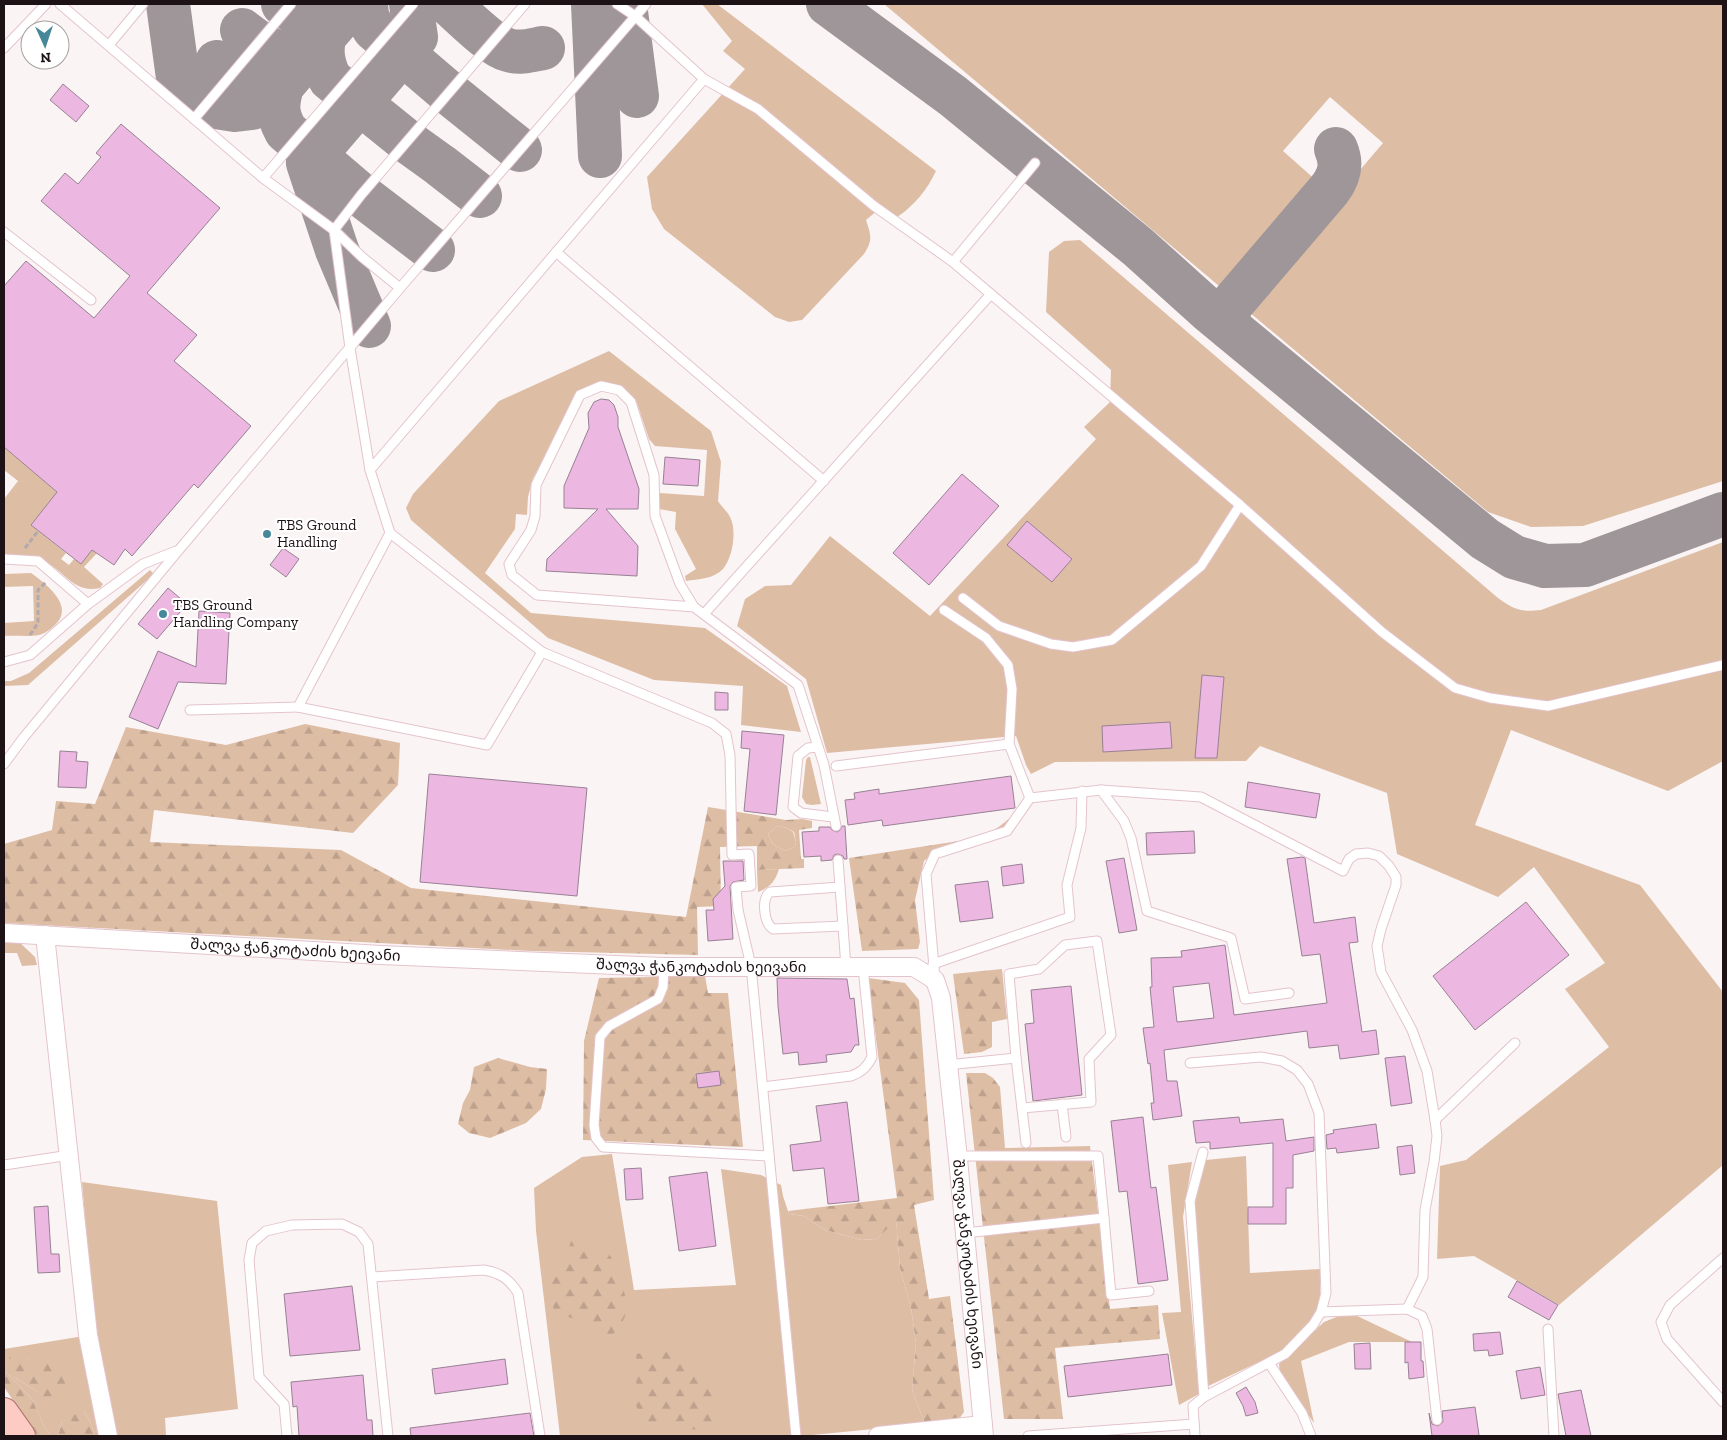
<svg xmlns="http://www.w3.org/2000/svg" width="1727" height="1440" font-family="'Zilla Slab','Noto Sans Georgian',serif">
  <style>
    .green { fill: #debda5; fill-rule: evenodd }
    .forest { fill: url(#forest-firs); fill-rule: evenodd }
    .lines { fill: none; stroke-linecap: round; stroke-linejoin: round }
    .taxiway { stroke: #9e9698; stroke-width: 44 }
    .building { fill: #ecb7e1; stroke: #988193; fill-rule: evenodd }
    .lane-casing { stroke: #e4c4cc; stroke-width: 11 }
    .street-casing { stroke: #e4c4cc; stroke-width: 20 }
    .primary-casing { stroke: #ae746d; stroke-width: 30 }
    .path { stroke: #b1a9ab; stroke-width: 3; stroke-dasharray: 5 2.5; stroke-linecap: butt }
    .lane { stroke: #fff; stroke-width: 9 }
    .street { stroke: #fff; stroke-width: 18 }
    .primary { stroke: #fdcbc4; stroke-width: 28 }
    .poi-dot { fill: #47879a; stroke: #fff; stroke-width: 2 }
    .labels { text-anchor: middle; stroke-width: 4; stroke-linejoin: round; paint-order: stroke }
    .poi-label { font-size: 15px; fill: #1d1215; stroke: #fff; text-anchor: start }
    .street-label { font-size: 15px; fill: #1d1215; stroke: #fff }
  </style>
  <defs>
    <pattern id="forest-firs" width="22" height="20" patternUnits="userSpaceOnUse" patternTransform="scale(1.25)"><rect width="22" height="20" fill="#debda5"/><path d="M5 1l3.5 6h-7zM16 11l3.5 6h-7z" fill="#bea18d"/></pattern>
  </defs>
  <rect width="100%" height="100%" fill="#fbf4f5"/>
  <!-- green -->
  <g class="green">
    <path d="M702 4H717L936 171C927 190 914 206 897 217L888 215 878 210 866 220C871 235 873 240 864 254L802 320 789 322 775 317 664 229 652 209 647 177 745 69 723 51 732 41Z"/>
    <polygon points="884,4 1723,4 1723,481 1583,526 1531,527 1488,512 1243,307 1383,143 1330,97 1283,151 1318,182 1225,291"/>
    <path d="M1080 240 1498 598C1515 610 1520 612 1541 610L1723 542V761L1668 791 1511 730 1475 825 1640 885 1723 992V1165L1559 1305 1474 1256 1437 1259 1440 1166 1466 1160 1609 1047 1565 989 1605 963 1534 867 1498 897 1397 854 1387 793 1260 746 1246 761 1055 762 1031 774 1026 765 1016 736 827 753 806 679 737 626 745 599 765 586 791 585 830 536 930 616 1096 439 1084 427 1110 402 1111 370 1046 312 1049 252 1064 241Z"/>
    <path d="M609 351 711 431 721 462 718 501C721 506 727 511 730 517 737 530 733 557 723 569 714 579 698 579 686 581L685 576 696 569 675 529 676 512 659 509 660 493 704 496 707 450 655 446 649 439 637 403 624 389 600 385 580 395 533 478 528 497 527 515 516 514 515 529 485 573 531 613 705 628 787 686 801 732 741 725 743 686 654 680 548 638 411 520 406 508 413 494 499 401Z"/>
    <path d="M4 447 111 538 84 567 103 584 100 588C73 595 63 567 42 561 30 558 16 557 4 555V499L18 481 4 470ZM49 502 99 541 81 564 74 559 69 565 61 559 66 553 31 525Z"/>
    <polygon points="150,570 154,574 28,685 4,686 4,681 11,681 29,673"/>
    <path d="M31 573C45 583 76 606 55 625 51 629 44 634 39 635 28 637 15 635 4 636V623L34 621 33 586 4 587V574Z"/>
    <polygon points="808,757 810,757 821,804 812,805 806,804 802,797 806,760"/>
    <polygon points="777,826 787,828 793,832 796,842 795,847 785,851 773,844 768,834"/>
    <path d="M779 869C775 882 770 887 758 892L757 870Z"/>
    <polygon points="4,940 18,941 35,957 37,965 22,966 17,953 4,953"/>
    <polygon points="612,1154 634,1290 736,1285 721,1169 761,1175 781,1185 783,1196 789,1214 804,1216 825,1230 862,1240 877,1239 896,1219 900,1268 911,1308 916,1343 912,1390 925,1424 802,1436 560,1436 536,1231 534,1188 582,1157"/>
    <polygon points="1246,1156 1250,1273 1320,1269 1320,1301 1316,1314 1282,1351 1204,1388 1194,1206 1206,1160"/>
    <polygon points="1192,1162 1183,1217 1199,1394 1179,1405 1162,1313 1181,1312 1168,1165"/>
    <polygon points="82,1182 217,1201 238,1409 165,1418 166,1436 116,1436 95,1338"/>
    <polygon points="1355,1315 1412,1342 1349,1342 1301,1361 1314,1423 1280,1375 1279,1364 1324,1322 1339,1316"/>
    <path d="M84 1336 104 1436H95L90 1421 84 1411 62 1422 58 1436H51L44 1426 32 1399 4 1370V1349ZM22 1355 29 1360 46 1408 38 1392 14 1377Z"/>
  </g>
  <!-- forest -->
  <g class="forest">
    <path d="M305 724 400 743 398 785 353 833 154 810 150 842 341 850 411 888 686 917 708 807 786 820 802 819 812 821V828L799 830 801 859H804V868L757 870V846L720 847 721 906 697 907 698 955 531 951 4 923V844L52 830 56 801 95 804 126 727 226 745ZM777 826 787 828 794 832 796 842 795 847 785 851 773 844 768 834Z"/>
    <polygon points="1018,812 1008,826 935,852 924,861 915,900 920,942 918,949 862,951 849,858 965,840 992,832"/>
    <polygon points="1002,969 1007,1019 992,1022 992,1047 982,1052 964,1054 953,974"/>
    <polygon points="705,976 708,993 728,993 743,1147 583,1140 584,1041 599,978"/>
    <polygon points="868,978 905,983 919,1000 934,1200 914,1205 929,1299 950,1296 964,1412 959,1419 925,1424 912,1390 916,1343 911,1308 900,1268 896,1220 877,1239 862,1240 825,1230 804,1216 789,1214 788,1211 897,1198"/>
    <polygon points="498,1058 530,1067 547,1069 546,1089 541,1109 526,1123 490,1138 469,1133 458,1124 463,1103 470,1090 474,1067"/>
    <polygon points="966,1073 985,1073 993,1078 1000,1087 1005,1148 1090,1146 1110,1309 1158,1305 1160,1339 1055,1348 1063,1419 1004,1419"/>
    <polygon points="571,1241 590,1246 609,1254 620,1272 628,1310 619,1329 608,1338 588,1330 577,1320 554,1312 550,1287 566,1257"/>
    <polygon points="655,1351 676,1352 693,1364 715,1396 714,1417 708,1430 686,1429 672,1425 648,1427 635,1404 637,1371 636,1354"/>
    <polygon points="22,1354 29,1360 49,1364 65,1377 65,1392 52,1406 46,1408 38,1402 38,1392 14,1377 7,1366 10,1355"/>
    <polygon points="4,1370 32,1399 44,1426 51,1436 37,1436 4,1387"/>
    <polygon points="78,1411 84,1411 90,1421 95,1436 58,1436 62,1422"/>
  </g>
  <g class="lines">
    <!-- taxiway -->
    <g class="taxiway">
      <polyline points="168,4 178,78 216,107 235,110 252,108 269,99 282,86 352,4"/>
      <path d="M283 4C305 21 311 21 338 20"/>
      <polyline points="366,4 367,17 374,29 449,93 520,150"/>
      <path d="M449 4C463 16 492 46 508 50 520 54 532 50 543 48"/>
      <polyline points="593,4 600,156"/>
      <polyline points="625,4 637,96"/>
      <polyline points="828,4 953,96 1035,163 1138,247 1208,310 1485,539 1514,557 1545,566 1585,565 1723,514"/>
      <path d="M242 30C269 51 282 60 316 46"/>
      <path d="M324 37C321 53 323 64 330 79L408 142 440 165 480 196"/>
      <path d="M217 62C241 83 250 89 282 86"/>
      <path d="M282 86C277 105 276 113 286 131L361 195 433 250"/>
      <polyline points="369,326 337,250 308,163 416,37 411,4"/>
      <path d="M1231 329 1228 317 1230 306 1329 190C1339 177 1343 165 1336 149"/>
    </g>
  </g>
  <!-- building -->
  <g class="building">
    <polygon points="63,84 89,106 76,122 50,100"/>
    <polygon points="121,124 220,208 147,293 197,335 174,361 251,426 198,488 194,484 132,556 125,549 114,565 92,550 81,564 31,525 57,492 4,447 4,286 26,261 94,318 130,276 41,201 65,173 78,184 101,157 96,153"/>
    <polygon points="601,399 609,400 614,405 618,417 618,427 639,489 638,509 606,509 638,546 637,576 546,571 547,559 598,509 564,508 564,486 589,428 588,413 594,402"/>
    <polygon points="665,457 700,460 698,486 663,484"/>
    <polygon points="962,474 999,506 929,585 893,553"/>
    <polygon points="1027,521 1072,559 1052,582 1007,545"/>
    <polygon points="283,548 299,559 286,577 270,565"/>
    <polygon points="168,588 187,604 157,639 138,624"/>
    <polygon points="199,611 230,613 226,684 178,682 158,729 129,717 158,651 196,667"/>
    <polygon points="1202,675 1224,677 1217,758 1195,758"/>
    <polygon points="715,692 728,693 728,710 715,710"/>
    <polygon points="1170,722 1172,748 1103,752 1102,726"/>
    <polygon points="742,731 784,735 776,815 744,811 750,749 741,748"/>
    <polygon points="60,751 77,752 76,761 88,762 86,788 58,787"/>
    <polygon points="429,774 587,788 577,896 420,882"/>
    <polygon points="1011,776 1015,808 883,826 882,820 848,825 845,800 855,799 854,793 879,789 879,794"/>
    <polygon points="1248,782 1320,794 1316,818 1245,807"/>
    <polygon points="842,826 845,826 847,859 844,859 843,856 838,854 834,855 832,860 821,861 821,856 804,857 802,832 819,831 819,827 830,827 832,830 837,832 840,830"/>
    <polygon points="1194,831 1195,853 1147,855 1146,833"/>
    <path d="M1302 857 1305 858 1314 923 1355 917 1358 942 1349 943 1362 1032 1376 1030 1379 1054 1340 1059 1338 1045 1309 1048 1307 1031 1164 1050 1167 1081H1177L1182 1116 1153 1120 1151 1103H1154L1150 1063 1148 1064 1143 1028 1154 1027 1150 987H1152L1151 958 1182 957 1181 951 1225 945 1234 1015 1327 1003 1320 954 1302 956 1287 859ZM1209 983 1214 1018 1177 1022 1173 987Z"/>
    <polygon points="1124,858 1137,930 1119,933 1106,861"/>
    <polygon points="723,861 743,861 744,880 733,882 730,886 733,939 708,941 706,910 714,910 713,899 725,886"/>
    <polygon points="1022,864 1024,883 1003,886 1001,867"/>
    <polygon points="988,881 993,918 960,922 955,885"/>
    <polygon points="1526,902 1569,955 1475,1030 1433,976"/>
    <polygon points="777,978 847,979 850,999 854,998 859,1045 855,1045 851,1052 826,1055 827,1062 799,1065 798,1052 783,1054 778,1006"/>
    <polygon points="1071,986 1082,1095 1033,1101 1025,1024 1034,1023 1031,990"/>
    <polygon points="1405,1056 1412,1103 1391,1106 1385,1058"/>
    <polygon points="719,1071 721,1085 698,1088 696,1074"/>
    <polygon points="847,1102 859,1201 828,1204 824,1168 793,1171 790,1145 821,1141 816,1106"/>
    <polygon points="1143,1117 1151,1188 1156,1187 1168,1280 1138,1284 1127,1191 1119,1192 1111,1121"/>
    <polygon points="1239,1117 1240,1123 1283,1119 1286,1141 1314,1137 1314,1151 1293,1155 1293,1188 1286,1188 1286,1224 1248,1224 1248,1207 1273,1207 1273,1143 1210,1149 1210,1142 1196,1143 1193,1121"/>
    <polygon points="1376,1124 1379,1148 1337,1153 1336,1148 1327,1149 1326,1135 1334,1133 1333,1130"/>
    <polygon points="1412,1145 1415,1173 1400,1175 1397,1147"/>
    <polygon points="641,1168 643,1199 626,1200 624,1169"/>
    <polygon points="707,1172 716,1246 679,1251 669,1177"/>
    <polygon points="48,1206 51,1254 59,1254 60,1272 38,1273 34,1207"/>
    <polygon points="1517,1281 1558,1305 1549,1320 1508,1297"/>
    <polygon points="352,1286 360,1350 290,1356 284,1294"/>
    <polygon points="1500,1332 1503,1354 1489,1356 1488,1350 1474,1351 1473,1334"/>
    <polygon points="1405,1342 1421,1342 1421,1361 1423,1361 1424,1377 1409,1379 1408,1362 1405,1363"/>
    <polygon points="1370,1343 1371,1369 1355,1369 1354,1344"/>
    <polygon points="1168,1354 1172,1385 1068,1397 1064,1366"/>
    <polygon points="505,1359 508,1384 435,1394 432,1369"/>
    <polygon points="1540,1367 1545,1395 1521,1399 1516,1371"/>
    <polygon points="363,1375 367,1420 372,1420 373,1436 299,1436 297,1406 293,1407 291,1382"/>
    <polygon points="1246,1387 1255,1402 1258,1413 1246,1416 1243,1406 1236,1393"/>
    <polygon points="1581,1390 1591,1436 1566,1436 1558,1394"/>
    <polygon points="1475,1407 1479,1435 1478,1436 1432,1436 1429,1413 1432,1424 1438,1426 1443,1422 1442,1411"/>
    <polygon points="530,1413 534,1436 411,1436 410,1428"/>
  </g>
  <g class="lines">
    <defs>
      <g id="lane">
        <polyline points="60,4 263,178 334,230 362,257 400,288 646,4"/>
        <polyline points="525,4 361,195 334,230 350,348 370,470 390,533 542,652 712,723 726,734 730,755 732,855 749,854 751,886 736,887 738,910 751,966 796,1436"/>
        <polyline points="109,45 143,4"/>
        <polyline points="4,48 46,4"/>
        <polyline points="704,79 758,109 874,206 953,262 1240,505 1382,632 1455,688 1490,698 1548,706 1723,665"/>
        <polyline points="194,119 291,4"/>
        <polyline points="263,178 413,4"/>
        <polyline points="4,232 91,300"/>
        <polyline points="556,252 824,481"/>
        <polyline points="953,262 1035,163"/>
        <polyline points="370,470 704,79 635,16 617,4"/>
        <polyline points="390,533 298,707 487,745 542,652"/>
        <polyline points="4,559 38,561 88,604"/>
        <polyline points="963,598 999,626 1051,644 1073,647 1112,640 1201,566 1240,505"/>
        <polyline points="694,607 680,584 655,516 654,475 631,402 619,390 601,386 580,395 536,485 535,516 531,530 509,564 512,575 537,595 694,607 798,685 824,765 836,826"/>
        <polyline points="944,610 986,638 1008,665 1012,689 1009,744"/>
        <polyline points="704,614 991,294"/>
        <polyline points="4,662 30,655 88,604 143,564 176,551"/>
        <polyline points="190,710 298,707"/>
        <polyline points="818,747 808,748 798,756 793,807 801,813 833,817"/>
        <polyline points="4,764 24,737 178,551 400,288"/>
        <polyline points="836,766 1009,744 1030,798"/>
        <polyline points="1101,790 1124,821 1131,838 1147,911 1231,938 1245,999 1289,993"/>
        <polyline points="838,860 846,967"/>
        <path d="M840 887 770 892C761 899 764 923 773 929L843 926"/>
        <polyline points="933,964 1070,917 1067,885 1081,828 1082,791"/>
        <polyline points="664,967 663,987 658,999 609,1026 600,1037 594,1125 596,1138 603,1147 769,1156"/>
        <polyline points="935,979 926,874 935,854 1007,831 1030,798 1101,790 1201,797 1343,871 1349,859 1356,854 1368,853 1379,856 1389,866 1396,877 1396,885 1381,929 1377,946 1381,972 1412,1030 1427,1071 1435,1120 1437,1136 1434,1162 1425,1210 1423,1277 1407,1309"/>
        <polyline points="1016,1058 1026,1143"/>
        <polyline points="1190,1063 1261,1057 1282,1061 1297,1070 1308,1084 1319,1113 1326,1293 1321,1312 1313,1325 1285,1354 1204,1397 1193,1406 1195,1436"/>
        <polyline points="947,1065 1016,1058 1009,974 1039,969 1065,945 1097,941 1111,1035 1089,1059 1091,1102 1022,1108"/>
        <path d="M763 1087 851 1076C862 1072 867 1067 872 1057L863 967"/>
        <polyline points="1062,1104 1066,1137"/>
        <polyline points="1435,1120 1515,1043"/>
        <polyline points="1203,1152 1190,1201 1204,1397"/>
        <polyline points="958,1156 1098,1156 1104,1218 965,1233"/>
        <polyline points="4,1165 70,1155"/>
        <polyline points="1104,1218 1111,1295 1149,1291"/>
        <polyline points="1723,1258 1670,1305 1661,1322 1667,1339 1723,1402"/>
        <path d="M372 1277 484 1270C501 1273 509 1279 518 1293L540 1436"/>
        <polyline points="1321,1312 1407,1309 1422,1316 1427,1329 1437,1420"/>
        <polyline points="1548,1329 1554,1436"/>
        <polyline points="1269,1363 1302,1413 1311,1436"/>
        <polyline points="287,1436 284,1404 259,1377 249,1260 252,1243 266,1231 292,1225 342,1224 359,1232 368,1244 388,1436"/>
        <polyline points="1028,1436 1194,1424"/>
      </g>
      <g id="street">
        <path id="s1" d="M4 933 381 955 664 967H914L935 980 941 998 958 1159 984 1436"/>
        <polyline points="45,935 88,1335 108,1436"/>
        <polyline points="878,1436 983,1425"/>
      </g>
      <polyline id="primary" points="4,1412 21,1436"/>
    </defs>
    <!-- lane casing -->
    <use href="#lane" class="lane-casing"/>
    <!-- street casing -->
    <use href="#street" class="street-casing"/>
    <!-- primary casing -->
    <use href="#primary" class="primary-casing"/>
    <!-- path -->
    <g class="path">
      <polyline points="25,548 38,531"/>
      <polyline points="30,635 38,623 38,590 46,582"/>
    </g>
    <!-- lane -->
    <use href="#lane" class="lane"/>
    <!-- street -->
    <use href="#street" class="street"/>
    <!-- primary -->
    <use href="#primary" class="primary"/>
  </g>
  <!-- markers -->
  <g class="poi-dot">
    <circle cx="267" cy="534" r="5"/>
    <circle cx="163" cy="614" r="5"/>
  </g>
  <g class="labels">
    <!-- poi labels -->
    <g class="poi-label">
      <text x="277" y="530">TBS Ground<tspan x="277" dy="17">Handling</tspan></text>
      <text x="173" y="610">TBS Ground<tspan x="173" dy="17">Handling Company</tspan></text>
    </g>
    <!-- street labels -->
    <g class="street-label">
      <text dy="5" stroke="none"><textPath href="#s1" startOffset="292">შალვა ჭანკოტაძის ხეივანი</textPath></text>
      <text dy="5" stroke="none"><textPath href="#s1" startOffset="698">შალვა ჭანკოტაძის ხეივანი</textPath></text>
      <text dy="5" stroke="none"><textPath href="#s1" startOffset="1222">შალვა ჭანკოტაძის ხეივანი</textPath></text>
    </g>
  </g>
  <!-- border -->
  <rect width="1727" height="1440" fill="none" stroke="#1d1215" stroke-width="10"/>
  <!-- north arrow -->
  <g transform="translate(45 45) rotate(177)"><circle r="24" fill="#ffffff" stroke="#a5a0a1"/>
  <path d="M0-4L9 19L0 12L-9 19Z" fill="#47879a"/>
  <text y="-8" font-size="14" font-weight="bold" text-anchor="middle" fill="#1d1215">N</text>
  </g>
</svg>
